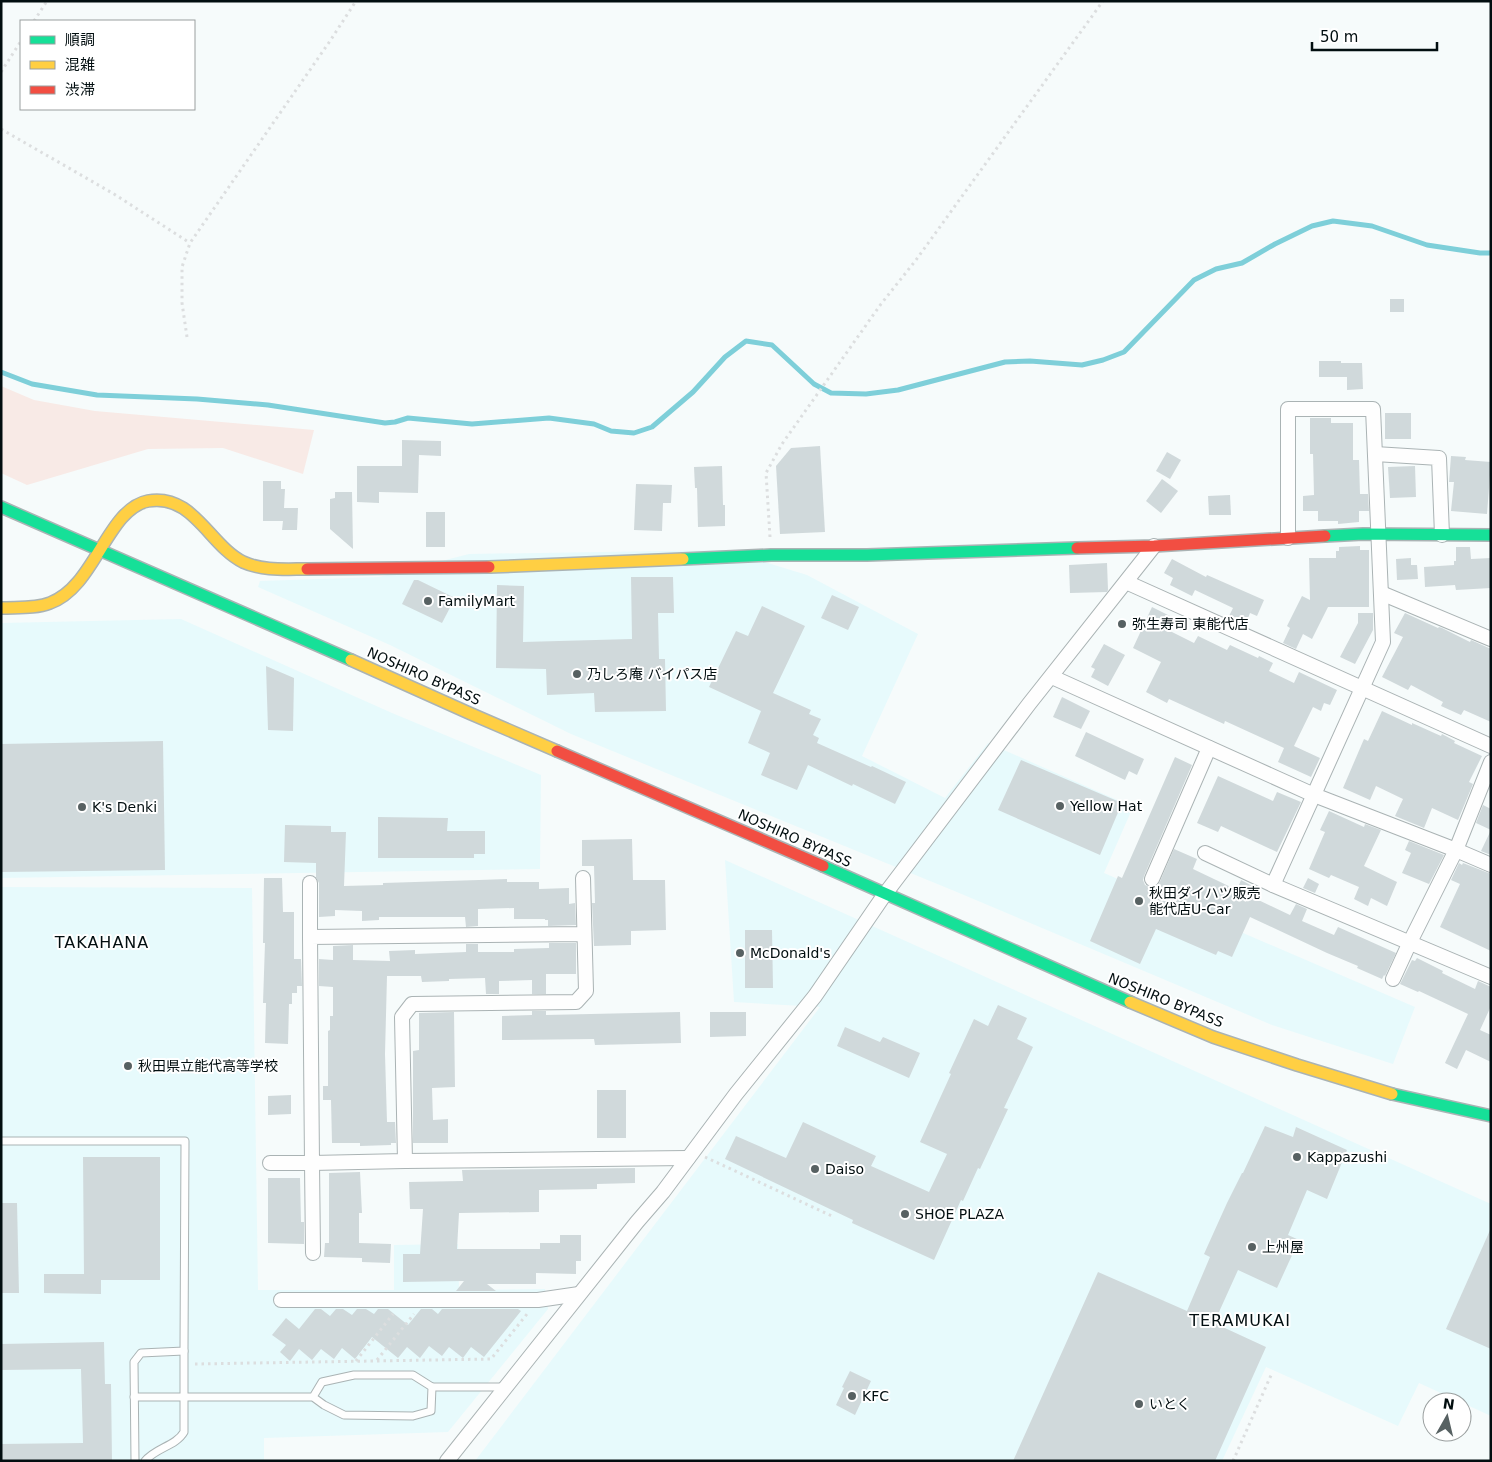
<svg xmlns="http://www.w3.org/2000/svg" width="1492" height="1462" font-family="'DejaVu Sans','Noto Sans JP',sans-serif">
  <style>
    .built { fill: #e7fafc }
    .grass { fill: #f8eae6 }
    .lines { fill: none; stroke-linecap: round; stroke-linejoin: round }
    .stream { stroke: #7ecfd9; stroke-width: 5 }
    .building { fill: #d0d9db }
    .lane-casing { stroke: #aab3b4; stroke-width: 9 }
    .street-casing { stroke: #aab3b4; stroke-width: 16 }
    .fast-casing { stroke: #aab3b4; stroke-width: 14 }
    .slow-casing { stroke: #aab3b4; stroke-width: 14 }
    .jam-casing { stroke: #aab3b4; stroke-width: 14 }
    .path { stroke: #dcdedf; stroke-width: 3; stroke-dasharray: 2.5 4; stroke-linecap: butt }
    .lane { stroke: #fefefe; stroke-width: 7 }
    .street { stroke: #fefefe; stroke-width: 14 }
    .fast { stroke: #16e098; stroke-width: 11 }
    .slow { stroke: #ffcf43; stroke-width: 11 }
    .jam { stroke: #f24e42; stroke-width: 11 }
    .poi-dot { fill: #576162; stroke: #fff; stroke-width: 2 }
    .labels { text-anchor: middle; stroke-width: 4; stroke-linejoin: round; paint-order: stroke }
    .poi-label { font-size: 14px; fill: #020e10; stroke: #fff; text-anchor: start }
    .street-label { font-size: 14px; fill: #020e10; stroke: #fff }
    .quarter-label { font-size: 16px; letter-spacing: 1px; fill: #020e10; stroke: #fff }
  </style>
  <rect width="100%" height="100%" fill="#f6fbfb"/>
  <!-- built -->
  <g class="built">
    <polygon points="725,550 807,575 918,634 862,756 945,798 988,743 1133,807 1104,873 1415,1007 1393,1064 1272,1025 952,890 571,734 390,645 258,587 260,581 379,577 469,554"/>
    <polygon points="181,619 392,713 541,775 540,869 1,878 1,623"/>
    <polygon points="725,860 1491,1204 1491,1416 1419,1383 1398,1426 1266,1367 1222,1461 475,1461 820,1007 734,1002"/>
    <polygon points="1,887 252,888 258,1290 394,1290 394,1245 458,1244 459,1290 545,1289 548,1309 448,1432 264,1438 264,1461 1,1461"/>
  </g>
  <!-- grass -->
  <polygon class="grass" points="1,386 34,400 95,411 314,430 303,474 223,448 148,449 27,485 1,473"/>
  <g class="lines">
    <!-- stream -->
    <polyline class="stream" points="1,372 32,384 97,395 197,399 268,405 385,423 395,422 408,418 472,424 549,418 594,424 611,431 634,433 652,427 693,392 725,357 746,341 772,345 814,384 831,393 866,394 898,390 1005,362 1030,361 1082,365 1103,360 1124,352 1194,280 1216,269 1242,263 1275,244 1312,226 1333,221 1372,226 1427,245 1480,253 1491,253"/>
  </g>
  <!-- building -->
  <g class="building">
    <rect x="1390" y="299" width="14" height="13"/>
    <polygon points="1319,361 1341,361 1341,363 1362,363 1363,389 1347,390 1347,377 1319,377"/>
    <rect x="1385" y="413" width="26" height="26"/>
    <polygon points="1310,418 1331,418 1331,423 1353,423 1353,460 1359,460 1360,494 1368,494 1369,511 1359,511 1359,522 1338,524 1338,521 1318,521 1318,511 1303,511 1303,496 1314,495 1313,454 1310,454"/>
    <polygon points="402,440 441,441 441,456 419,455 418,493 379,492 379,503 357,502 357,466 402,466"/>
    <polygon points="820,446 825,532 780,534 776,466 791,448"/>
    <polygon points="1167,452 1181,460 1170,479 1156,471"/>
    <polygon points="1451,456 1466,457 1465,460 1491,462 1487,514 1451,511 1454,482 1449,482"/>
    <polygon points="722,466 723,505 725,505 725,526 698,527 697,488 695,488 694,467"/>
    <polygon points="1415,466 1416,497 1390,498 1388,467"/>
    <polygon points="1162,479 1178,491 1161,513 1146,501"/>
    <polygon points="263,481 281,481 281,489 285,489 284,508 298,508 297,530 282,530 283,521 263,521"/>
    <polygon points="636,484 672,485 671,503 663,503 662,531 634,530"/>
    <polygon points="335,492 352,492 353,549 330,529 330,499 335,498"/>
    <polygon points="1230,495 1231,515 1209,515 1208,496"/>
    <rect x="426" y="512" width="19" height="35"/>
    <polygon points="1360,546 1360,550 1369,550 1369,607 1328,607 1312,639 1303,634 1296,649 1283,643 1290,628 1287,626 1302,596 1310,600 1309,558 1336,558 1336,551 1339,551 1339,547"/>
    <polygon points="1456,547 1470,547 1471,559 1491,558 1491,588 1456,590 1455,585 1425,587 1424,567 1454,565 1454,561 1456,561"/>
    <polygon points="1411,558 1411,565 1417,565 1418,579 1397,580 1396,559"/>
    <polygon points="1172,559 1206,577 1207,575 1264,600 1257,616 1250,613 1245,626 1228,618 1233,608 1195,590 1192,596 1170,585 1173,578 1164,573"/>
    <polygon points="1107,563 1108,590 1107,592 1070,593 1069,565"/>
    <polygon points="631,577 673,577 674,613 658,613 659,659 665,659 666,711 595,712 594,693 547,695 546,669 496,668 497,585 524,586 523,642 632,639"/>
    <polygon points="414,580 418,580 455,598 442,623 402,604"/>
    <polygon points="832,595 859,607 848,630 821,618"/>
    <polygon points="762,606 805,626 773,693 811,710 809,714 821,719 813,735 819,738 817,743 871,767 872,766 906,782 895,804 853,784 852,786 808,765 797,790 761,775 770,753 748,743 761,711 709,687 736,631 748,636"/>
    <polygon points="1152,607 1170,616 1164,628 1194,643 1198,636 1227,650 1230,645 1258,658 1259,656 1273,663 1269,671 1294,683 1299,672 1337,690 1330,705 1324,703 1321,711 1313,707 1294,746 1320,758 1311,777 1278,762 1284,748 1225,721 1224,724 1169,699 1167,703 1146,692 1161,662 1133,648"/>
    <polygon points="1358,613 1373,613 1373,630 1355,664 1340,657 1358,623"/>
    <polygon points="1405,613 1438,628 1439,627 1442,628 1470,642 1471,640 1491,649 1491,722 1464,710 1461,715 1441,706 1443,702 1411,685 1408,690 1382,677 1403,637 1394,633"/>
    <polygon points="1104,644 1125,655 1108,686 1091,677 1095,669 1091,667"/>
    <polygon points="266,666 294,678 293,731 268,730"/>
    <polygon points="1062,697 1090,711 1081,729 1053,717"/>
    <polygon points="1382,711 1412,725 1412,723 1441,736 1442,734 1455,741 1454,743 1482,756 1469,782 1473,784 1458,820 1432,808 1424,828 1395,816 1403,799 1376,786 1370,800 1343,788 1364,739 1368,741"/>
    <polygon points="1086,732 1144,759 1137,775 1129,771 1125,780 1075,756"/>
    <polygon points="163,741 165,870 1,872 1,744"/>
    <polygon points="1175,757 1192,765 1144,876 1143,880 1145,885 1152,888 1158,886 1174,849 1197,859 1193,869 1237,890 1241,880 1256,888 1252,897 1290,915 1296,904 1307,909 1302,921 1334,935 1338,927 1396,953 1385,976 1384,975 1382,979 1357,968 1358,966 1327,953 1250,917 1232,957 1218,951 1216,955 1156,929 1140,964 1090,941 1118,876 1122,878"/>
    <polygon points="1021,760 1122,803 1100,855 998,810"/>
    <polygon points="1218,776 1273,801 1277,792 1301,802 1277,852 1221,826 1218,832 1197,823"/>
    <polygon points="1483,805 1491,809 1491,830 1476,823"/>
    <polygon points="1329,811 1364,827 1365,824 1381,830 1364,866 1397,882 1387,906 1371,898 1368,906 1354,899 1359,887 1331,875 1329,878 1309,869 1325,832 1320,830"/>
    <polygon points="378,817 448,818 447,831 485,831 485,854 474,854 474,858 378,858"/>
    <polygon points="285,825 331,826 331,832 346,832 344,886 383,885 383,883 479,880 507,879 507,882 539,882 539,889 569,888 569,904 575,903 576,925 548,926 548,920 545,920 545,919 514,919 514,908 478,909 478,926 466,927 465,917 379,917 379,920 362,921 362,911 335,910 335,916 319,917 319,883 316,877 316,863 284,862"/>
    <polygon points="1491,830 1491,855 1481,851"/>
    <polygon points="632,839 633,880 665,880 666,930 631,931 631,945 594,946 592,903 595,903 594,866 582,866 582,840"/>
    <polygon points="1409,841 1444,855 1429,884 1402,873 1411,853 1405,850"/>
    <polygon points="1459,863 1462,865 1463,863 1491,874 1491,951 1440,927 1460,884 1451,880"/>
    <polygon points="264,878 282,878 283,912 294,912 294,959 301,959 302,986 297,986 297,993 292,993 292,1004 289,1004 288,1044 265,1043 266,1003 263,1003 265,943 263,943"/>
    <polygon points="1308,878 1319,884 1315,893 1303,888"/>
    <polygon points="745,930 772,930 773,988 745,988"/>
    <polygon points="549,943 576,943 576,974 546,974 546,994 532,994 532,980 499,981 499,994 486,994 485,978 449,979 449,981 422,982 421,976 387,976 385,1054 387,1122 395,1122 396,1143 391,1143 391,1145 360,1146 360,1143 332,1143 331,1100 323,1100 323,1086 328,1086 328,1031 330,1030 330,1016 333,1016 333,987 319,986 319,959 333,960 333,946 353,945 353,960 390,961 389,951 415,950 415,954 466,952 466,944 478,944 478,952 514,952 514,949 549,948"/>
    <polygon points="1417,958 1443,971 1442,973 1475,989 1478,981 1491,987 1491,1006 1480,1030 1491,1035 1491,1062 1466,1050 1457,1069 1445,1063 1468,1014 1419,991 1418,992 1400,984 1412,960 1415,961"/>
    <polygon points="998,1005 1027,1018 1017,1039 1033,1047 1004,1108 1008,1109 980,1169 978,1168 963,1201 961,1200 934,1260 852,1223 853,1220 725,1159 736,1136 786,1158 803,1122 876,1156 871,1166 929,1192 947,1154 920,1142 951,1074 949,1073 974,1019 988,1026"/>
    <polygon points="532,1011 546,1011 546,1015 680,1012 681,1043 595,1045 594,1039 502,1040 502,1016 532,1015"/>
    <polygon points="454,1012 455,1087 432,1088 433,1120 448,1119 448,1143 413,1143 413,1051 419,1050 419,1013"/>
    <polygon points="710,1012 746,1012 746,1036 710,1037"/>
    <polygon points="845,1027 880,1042 883,1037 920,1053 909,1078 837,1046"/>
    <rect x="597" y="1090" width="29" height="48"/>
    <polygon points="291,1095 291,1114 268,1115 268,1096"/>
    <polygon points="1265,1126 1293,1137 1296,1127 1347,1150 1327,1199 1307,1190 1288,1235 1299,1240 1277,1288 1238,1270 1214,1323 1266,1347 1215,1461 1013,1461 1098,1272 1187,1311 1210,1257 1204,1254 1227,1203 1242,1173 1243,1173"/>
    <polygon points="83,1157 160,1157 160,1280 101,1280 101,1294 44,1293 44,1274 84,1274"/>
    <polygon points="635,1168 635,1183 597,1184 597,1189 539,1190 539,1212 459,1213 457,1249 540,1249 540,1243 560,1243 560,1235 581,1235 581,1261 576,1261 576,1274 536,1273 536,1284 487,1284 496,1291 456,1291 464,1281 403,1282 403,1254 420,1254 423,1209 410,1209 409,1182 463,1181 462,1170"/>
    <polygon points="360,1172 362,1213 359,1213 359,1243 391,1244 390,1263 362,1262 362,1258 324,1257 325,1243 329,1243 329,1173"/>
    <polygon points="268,1178 300,1178 301,1222 304,1222 304,1244 268,1243"/>
    <polygon points="1,1203 17,1203 19,1293 1,1293"/>
    <polygon points="1491,1228 1491,1349 1446,1329"/>
    <polygon points="315,1309 321,1309 330,1316 336,1309 343,1309 352,1315 357,1309 366,1309 374,1314 378,1309 388,1309 408,1325 421,1309 432,1309 438,1314 442,1309 518,1309 521,1311 484,1357 471,1347 463,1358 449,1347 442,1356 429,1346 420,1358 407,1347 398,1358 372,1337 355,1359 342,1348 334,1359 321,1349 312,1360 299,1349 290,1361 280,1352 286,1345 272,1335 286,1318 299,1329"/>
    <polygon points="104,1342 105,1384 111,1384 112,1461 1,1461 1,1444 83,1443 81,1369 1,1370 1,1344"/>
    <polygon points="850,1371 871,1381 855,1415 836,1405 844,1388 842,1387"/>
  </g>
  <g class="lines">
    <defs>
      <g id="lane">
        <polyline points="1,1141 185,1141 184,1351 141,1353 134,1362 135,1461"/>
        <polyline points="432,1387 505,1387"/>
        <polyline points="134,1397 313,1397 322,1382 354,1375 413,1375 432,1387 431,1411 413,1416 344,1415 324,1405 313,1397"/>
        <path d="M145 1461C155 1448 176 1446 184 1432V1351"/>
      </g>
      <g id="street">
        <polyline points="1375,454 1439,458 1442,535"/>
        <polyline points="1126,582 1491,746"/>
        <polyline points="1381,593 1491,639"/>
        <polyline points="1052,677 1314,795 1456,850 1491,865"/>
        <polyline points="1205,853 1273,885 1491,977"/>
        <polyline points="583,878 586,991 576,1002 412,1004 402,1017 405,1161 312,1163 310,937 584,934"/>
        <polyline points="1152,879 1209,748"/>
        <polyline points="310,883 310,937"/>
        <polyline points="1273,885 1383,642 1373,409 1288,409 1288,538"/>
        <polyline points="1393,979 1410,942 1456,850 1491,762"/>
        <polyline points="405,1161 688,1158"/>
        <polyline points="270,1163 312,1163 313,1253"/>
        <polyline points="281,1300 538,1300 579,1294"/>
        <polyline points="447,1461 637,1222 663,1192 736,1094 815,996 885,894 1029,704 1154,546"/>
      </g>
      <g id="fast">
        <polyline points="1,507 351,660"/>
        <polyline points="1325,536 1363,534 1491,535"/>
        <polyline points="683,559 771,555 867,555 1077,548"/>
        <polyline points="823,866 1130,1002"/>
        <polyline points="1392,1094 1491,1116"/>
      </g>
      <g id="slow">
        <polyline points="489,567 683,559"/>
        <path d="M1 608C17 607 35 609 50 603 95 587 107 509 148 501 193 493 209 545 243 562 263 571 285 569 307 569"/>
        <polyline points="351,660 469,713 557,751"/>
        <polyline points="1130,1002 1213,1037 1297,1065 1392,1094"/>
      </g>
      <g id="jam">
        <polyline points="1077,548 1154,546 1325,536"/>
        <polyline points="307,569 489,567"/>
        <polyline points="557,751 823,866"/>
      </g>
    </defs>
    <!-- lane casing -->
    <use href="#lane" class="lane-casing"/>
    <!-- street casing -->
    <use href="#street" class="street-casing"/>
    <!-- fast casing -->
    <use href="#fast" class="fast-casing"/>
    <!-- slow casing -->
    <use href="#slow" class="slow-casing"/>
    <!-- jam casing -->
    <use href="#jam" class="jam-casing"/>
    <!-- path -->
    <g class="path">
      <polyline points="34,21 47,1"/>
      <polyline points="1,72 21,41"/>
      <polyline points="1,129 114,194 190,243"/>
      <polyline points="187,337 182,303 182,267 190,243 330,41 356,1"/>
      <polyline points="770,537 766,473 782,444 881,304 916,260 1103,1"/>
      <polyline points="705,1157 832,1216"/>
      <polyline points="377,1360 414,1314"/>
      <polyline points="356,1361 393,1314"/>
      <polyline points="195,1364 491,1359 527,1314"/>
      <polyline points="1233,1461 1272,1373"/>
    </g>
    <!-- lane -->
    <use href="#lane" class="lane"/>
    <!-- street -->
    <use href="#street" class="street"/>
    <!-- fast -->
    <use href="#fast" class="fast"/>
    <!-- slow -->
    <use href="#slow" class="slow"/>
    <!-- jam -->
    <use href="#jam" class="jam"/>
  </g>
  <!-- markers -->
  <g class="poi-dot">
    <circle cx="428" cy="601" r="5"/>
    <circle cx="1122" cy="624" r="5"/>
    <circle cx="577" cy="674" r="5"/>
    <circle cx="1060" cy="806" r="5"/>
    <circle cx="82" cy="807" r="5"/>
    <circle cx="1139" cy="901" r="5"/>
    <circle cx="740" cy="953" r="5"/>
    <circle cx="128" cy="1066" r="5"/>
    <circle cx="1297" cy="1157" r="5"/>
    <circle cx="815" cy="1169" r="5"/>
    <circle cx="905" cy="1214" r="5"/>
    <circle cx="1252" cy="1247" r="5"/>
    <circle cx="852" cy="1396" r="5"/>
    <circle cx="1139" cy="1404" r="5"/>
  </g>
  <g class="labels">
    <!-- poi labels -->
    <g class="poi-label">
      <text x="438" y="606">FamilyMart</text>
      <text x="1132" y="629">弥生寿司 東能代店</text>
      <text x="587" y="679">乃しろ庵 バイパス店</text>
      <text x="1070" y="811">Yellow Hat</text>
      <text x="92" y="812">K's Denki</text>
      <text x="1149" y="898">秋田ダイハツ販売<tspan x="1149" dy="16">能代店U-Car</tspan></text>
      <text x="750" y="958">McDonald's</text>
      <text x="138" y="1071">秋田県立能代高等学校</text>
      <text x="1307" y="1162">Kappazushi</text>
      <text x="825" y="1174">Daiso</text>
      <text x="915" y="1219">SHOE PLAZA</text>
      <text x="1262" y="1252">上州屋</text>
      <text x="862" y="1401">KFC</text>
      <text x="1149" y="1409">いとく</text>
    </g>
    <!-- street labels -->
    <g class="street-label">
      <text transform="translate(424 676) rotate(24)" y="5">NOSHIRO BYPASS</text>
      <text transform="translate(795 838) rotate(24)" y="5">NOSHIRO BYPASS</text>
      <text transform="translate(1166 1000) rotate(22)" y="5">NOSHIRO BYPASS</text>
    </g>
    <!-- quarter labels -->
    <g class="quarter-label">
      <text x="102" y="948">TAKAHANA</text>
      <text x="1240" y="1326">TERAMUKAI</text>
    </g>
  </g>
  <!-- border -->
  <rect width="1492" height="1462" fill="none" stroke="#020e10" stroke-width="5"/>
  <!-- legend -->
  <rect x="20" y="20" width="175" height="90" fill="#ffffff" stroke="#9a9f9f"/>
  <rect x="30" y="36" width="25" height="8" fill="#16e098" stroke="#9a9f9f"/>
  <text x="65" y="45" font-size="15" fill="#020e10">順調</text>
  <rect x="30" y="61" width="25" height="8" fill="#ffcf43" stroke="#9a9f9f"/>
  <text x="65" y="70" font-size="15" fill="#020e10">混雑</text>
  <rect x="30" y="86" width="25" height="8" fill="#f24e42" stroke="#9a9f9f"/>
  <text x="65" y="95" font-size="15" fill="#020e10">渋滞</text>
  <!-- north arrow -->
  <g transform="translate(1447 1417) rotate(8)"><circle r="24" fill="#ffffff" stroke="#9a9f9f"/>
  <path d="M0-4L9 19L0 12L-9 19Z" fill="#576162"/>
  <text y="-8" font-size="14" font-weight="bold" text-anchor="middle" fill="#020e10">N</text>
  </g>
  <!-- scale -->
  <path d="M1312 42v8h125v-8" fill="none" stroke="#020e10" stroke-width="2.5"/>
  <text x="1320" y="42" font-size="15" fill="#020e10" stroke="#ffffff" stroke-width="4" paint-order="stroke">50 m</text>
</svg>
